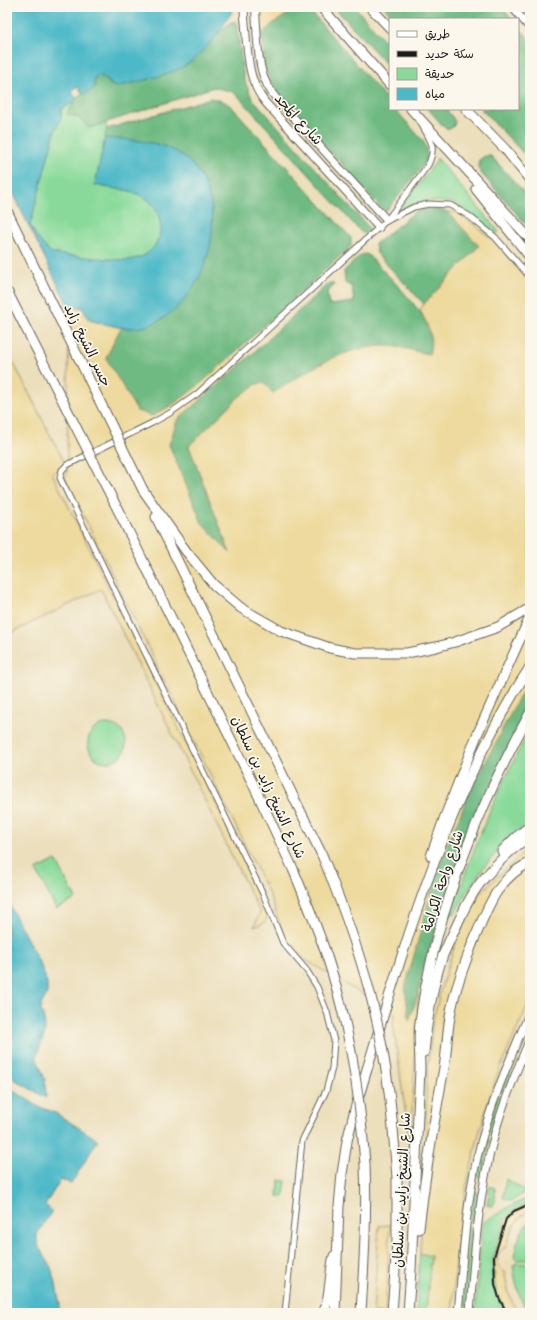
<svg xmlns="http://www.w3.org/2000/svg" width="537" height="1320" font-family="'Architects Daughter','Playpen Sans Arabic',sans-serif">
  <style>
    .green { fill: #89da9a; stroke: #527b5b }
    .forest { fill: #6eba82; stroke: #456b4f }
    .sand { fill: #eeda9e; stroke: #857b5d }
    .water { fill: #4db9c8; stroke: #346a72 }
    .lines { fill: none; stroke-linecap: round; stroke-linejoin: round }
    .street-casing { stroke: #656054; stroke-width: 7 }
    .secondary-casing { stroke: #656054; stroke-width: 9 }
    .highway-casing { stroke: #656054; stroke-width: 11 }
    .street { stroke: #fff; stroke-width: 5 }
    .secondary { stroke: #fff; stroke-width: 7 }
    .highway { stroke: #fff; stroke-width: 9 }
    .rail { stroke: #1c1c1c; stroke-width: 2 }
    .highway-bridge-casing { stroke: #656054; stroke-width: 11; stroke-linecap: butt }
    .highway-bridge { stroke: #fff; stroke-width: 9 }
    .labels { text-anchor: middle; stroke-width: 3.5; stroke-linejoin: round; paint-order: stroke }
    .street-label { font-size: 14px; fill: #1c1c1c; stroke: #fbf7ec }
  </style>
  <rect width="100%" height="100%" fill="#fbf7ec"/>
  <filter id="ink" filterUnits="userSpaceOnUse"><feTurbulence type="fractalNoise" baseFrequency=".025" numOctaves="2"/><feDisplacementMap in="SourceGraphic" scale="8" xChannelSelector="R" yChannelSelector="G"/><feConvolveMatrix kernelMatrix="1 2 1 2 8 2 1 2 1" color-interpolation-filters="sRGB"/></filter>
  <filter id="wash" filterUnits="userSpaceOnUse"><feTurbulence type="fractalNoise" baseFrequency=".012" numOctaves="4" result="noise"/><feDisplacementMap in="SourceGraphic" scale="16" xChannelSelector="R" yChannelSelector="G"/><feGaussianBlur stdDeviation="0.9" result="paint"/><feColorMatrix in="noise" values="0 0 0 0 0 0 0 0 0 0 0 0 0 0 0 0 0 1.4 0 .05"/><feComposite in="paint" operator="in"/></filter>
  <g filter="url(#wash)">
    <rect width="100%" height="100%" fill="#ecdfbc"/>
    <!-- green -->
    <g class="green">
      <path d="M77 98 67 114 79 118 89 128 106 123 107 129 95 185C110 189 129 188 142 196 165 208 168 243 143 256 139 258 130 260 125 260 117 260 56 255 52 253 42 246 36 236 30 225L55 131 61 118V109L74 102Z"/>
      <polygon points="437,158 499,232 496,234 451,202 428,201 413,205 403,210 401,209 401,207 435,163"/>
      <circle cx="107" cy="743" r="19"/>
      <path d="M530 730V822C519 831 507 840 498 851 480 870 467 892 454 914L451 913 458 890 460 889C478 834 502 781 530 730Z"/>
      <polygon points="56,860 76,899 56,909 36,870"/>
      <polygon points="514,1053 518,1055 505,1091 501,1089"/>
      <polygon points="498,1095 503,1097 492,1134 487,1133"/>
      <polygon points="486,1139 490,1140 481,1177 477,1176"/>
      <polygon points="506,1179 526,1191 512,1201 503,1198"/>
      <polygon points="279,1180 286,1181 284,1197 278,1196"/>
      <polygon points="490,1186 495,1188 495,1201 492,1206 487,1205"/>
      <polygon points="474,1191 478,1192 474,1221 470,1220"/>
      <path d="M530 1198V1204L514 1211C508 1224 497 1243 494 1256 490 1273 498 1300 507 1313H475L482 1223 512 1205Z"/>
      <path d="M530 1221V1260H517L514 1256C517 1243 520 1230 530 1221Z"/>
      <polygon points="469,1227 473,1228 466,1313 462,1313"/>
      <polygon points="420,1253 431,1256 426,1313 416,1313"/>
      <path d="M517 1263 530 1264V1313H528C519 1297 515 1283 513 1265Z"/>
    </g>
    <!-- forest -->
    <g class="forest">
      <polygon points="298,7 307,7 390,103 390,109 395,109 424,142 427,154 425,163 388,209 384,211 274,89 265,69 262,34 271,25"/>
      <polygon points="334,7 355,7 390,47 390,68"/>
      <polygon points="384,7 501,7 512,19 395,19"/>
      <polygon points="236,21 244,79 252,98 370,229 368,233 363,233 360,231 241,99 233,92 214,87 89,128 79,118 67,114 77,98 82,93 85,94 94,82 96,77 98,75 102,76 112,86 184,66 197,57 215,36 231,22"/>
      <polygon points="518,26 530,40 530,160 481,109 518,109"/>
      <path d="M211 98 225 102 233 108 351 238V246L194 390 167 408 152 416 137 411 106 358 119 331 122 328 142 327 213 223C212 214 211 204 209 195 193 145 150 142 105 138L107 129Z"/>
      <polygon points="428,109 446,109 453,118 455,122 453,127 449,129 445,128"/>
      <polygon points="485,156 491,156 530,199 530,229 481,173 478,166 479,160"/>
      <polygon points="429,208 448,212 479,246 424,304 377,254 375,244 415,212"/>
      <path d="M367 254C383 271 424 309 429 330 432 338 431 345 429 354L385 345 324 362 272 394 255 385 239 397 189 446 230 554 202 523 169 445 177 420 239 366 329 283H333L334 286 327 292 329 305 354 302 352 287 345 283 344 271 361 255Z"/>
      <polygon points="530,681 530,710 468,832 424,966 419,992 409,1022 405,988 432,889 446,848 466,800 518,699"/>
    </g>
    <!-- sand -->
    <g class="sand">
      <polygon points="260,7 298,7 271,25 262,34 258,12"/>
      <path d="M448 212 459 213 490 237 530 282V681L518 699 466 800 446 848 432 889 405 988 409 1021 419 992 410 1146 393 1022 395 1014 304 959 286 941 269 894 65 478 67 473V465L52 473 239 850 268 915 264 923 254 927 260 913 101 589 7 635V356H10L62 458 67 465 69 307H82L89 320 122 328 119 331 106 358 137 411 152 416C183 401 204 381 230 357L239 366 177 420 169 445 202 523 230 553 189 446 239 397 255 385 264 382 273 393C307 372 341 347 384 346 395 345 417 352 429 354 434 336 428 326 420 310L424 304 479 246Z"/>
      <polygon points="525,851 530,852 530,1000 497,1075 480,1130 466,1188 456,1260 452,1313 426,1313 431,1256 420,1253 426,1136 426,1081 433,1020 443,981 457,938 479,894"/>
      <path d="M530 1204V1211C515 1218 510 1232 506 1247 495 1252 494 1266 505 1272 506 1287 510 1300 518 1313H507L499 1298 495 1284 494 1257 506 1219 514 1211Z"/>
      <polygon points="390,1225 385,1313 373,1313 379,1226"/>
    </g>
    <!-- water -->
    <g class="water">
      <path d="M7 7H234C229 19 220 31 212 40 207 46 202 52 197 57 176 76 143 80 116 87 109 84 106 77 98 75L96 77 94 82 95 86 93 89 85 94 82 93 78 87 74 88 72 90V93L77 98 74 102 61 109V118L55 131 30 225C36 236 42 246 52 253 56 255 117 260 125 260 130 260 139 258 143 256 168 243 165 208 142 196 128 188 110 189 95 185L105 138C132 140 165 140 187 159 238 205 207 310 143 327 125 331 106 324 89 320L82 307H69L18 204 7 178Z"/>
      <polygon points="7,900 41,966 47,983 47,993 41,1005 41,1010 44,1019 45,1032 37,1055 37,1059 45,1079 46,1098 7,1075"/>
      <polygon points="7,1086 39,1107 54,1112 98,1140 71,1184 61,1179 45,1205 52,1211 37,1234 37,1241 39,1247 50,1265 55,1279 60,1305 59,1313 7,1313"/>
    </g>
  </g>
  <g filter="url(#ink)">
    <g class="lines">
      <defs>
        <g id="street">
          <polyline points="388,220 414,207 429,204 450,205 469,216 495,237 530,277"/>
          <path d="M285 1313 302 1141 326 1091 332 1068 334 1041 327 1012 317 987 307 971 283 943 263 894 60 478 62 470 67 465 152 423 170 413 197 394 387 220 428 165C436 148 432 142 423 127"/>
        </g>
        <g id="secondary">
          <path d="M244 7C244 17 246 28 246 38 249 63 249 81 265 102L379 228"/>
          <path d="M256 7C255 16 257 26 257 36 259 59 260 80 276 98L387 220"/>
          <polyline points="512,7 530,28"/>
          <polyline points="526,7 530,12"/>
          <path d="M458 1313C463 1261 465 1209 477 1158 489 1107 509 1060 530 1012"/>
          <path d="M470 1313C474 1253 479 1191 495 1133 504 1101 517 1069 530 1039"/>
        </g>
        <g id="highway">
          <polyline points="321,7 390,85"/>
          <polyline points="370,7 390,28"/>
          <polyline points="411,109 530,239"/>
          <polyline points="466,109 506,150 530,180"/>
          <polyline points="476,189 530,257"/>
          <polyline points="143,490 186,551 214,585 241,608 281,631 330,648 355,653 407,653 436,647 455,642 498,627 530,608"/>
          <polyline points="115,504 252,782 293,869"/>
          <polyline points="156,517 322,855"/>
          <polyline points="502,851 516,837 530,826"/>
          <polyline points="431,856 444,819 477,735 530,617"/>
          <path d="M424 1052C427 1020 432 986 443 955 447 946 451 937 456 927 464 909 473 890 487 875 500 860 514 847 530 836"/>
          <path d="M419 1229C425 1175 434 1121 444 1068 447 1051 447 1033 450 1017 454 991 464 966 473 942 481 924 487 906 498 890 506 879 517 868 530 863"/>
          <path d="M323 1313C331 1298 329 1273 334 1256"/>
          <path d="M335 1313 339 1207 342 1174 347 1141 355 1109C401 958 443 801 530 667"/>
          <path d="M361 1313C364 1263 367 1214 365 1164"/>
          <polyline points="392,1313 397,1242 397,1178"/>
          <path d="M408 1313 411 1270 420 1069C420 1053 418 1038 420 1023 423 994 430 965 437 937 459 858 491 784 530 713"/>
        </g>
      </defs>
      <!-- street casing -->
      <use href="#street" class="street-casing"/>
      <!-- secondary casing -->
      <use href="#secondary" class="secondary-casing"/>
      <!-- highway casing -->
      <use href="#highway" class="highway-casing"/>
      <!-- street -->
      <use href="#street" class="street"/>
      <!-- secondary -->
      <use href="#secondary" class="secondary"/>
      <!-- highway -->
      <use href="#highway" class="highway"/>
      <!-- rail -->
      <polyline class="rail" points="507,1313 499,1298 495,1284 494,1257 506,1219 514,1211 530,1204"/>
      <defs>
        <g id="highway-bridge">
          <polyline points="7,211 143,490"/>
          <polyline points="7,291 115,504"/>
          <path d="M322 855C343 906 362 958 375 1013 388 1067 393 1123 397 1178"/>
          <path d="M293 869C306 900 319 931 329 963 350 1028 360 1096 365 1164"/>
        </g>
      </defs>
      <!-- highway-bridge casing -->
      <use href="#highway-bridge" class="highway-bridge-casing"/>
      <!-- highway-bridge -->
      <use href="#highway-bridge" class="highway-bridge"/>
    </g>
  </g>
  <g class="labels">
    <!-- street labels -->
    <g class="street-label">
      <text transform="translate(299 119) rotate(48)" y="5">شارع المَجد</text>
      <text transform="translate(88 345) rotate(64)" y="5">جسر الشيخ زايد</text>
      <text transform="translate(269 787) rotate(65)" y="5">شارع الشيخ زايد بن سلطان</text>
      <text transform="translate(442 881) rotate(-72)" y="5">شارع واحة الكرامة</text>
      <text transform="translate(401 1190) rotate(-87)" y="5">شارع الشيخ زايد بن سلطان</text>
    </g>
  </g>
  <!-- margin -->
  <rect width="537" height="1320" fill="none" stroke="#fbf7ec" stroke-width="24"/>
  <!-- legend -->
  <rect x="389" y="18" width="130" height="92" fill="#fbf7ec" stroke="#a29f99"/>
  <rect x="397" y="31" width="20" height="6" fill="#ffffff" stroke="#a29f99"/>
  <text x="425" y="38" font-size="12" fill="#1c1c1c">طريق</text>
  <rect x="397" y="51" width="20" height="6" fill="#1c1c1c" stroke="#a29f99"/>
  <text x="425" y="58" font-size="12" fill="#1c1c1c">سكة حديد</text>
  <rect x="397" y="68" width="20" height="12" fill="#89da9a" stroke="#a29f99"/>
  <text x="425" y="78" font-size="12" fill="#1c1c1c">حديقة</text>
  <rect x="397" y="88" width="20" height="12" fill="#4db9c8" stroke="#a29f99"/>
  <text x="425" y="98" font-size="12" fill="#1c1c1c">مياه</text>
</svg>
